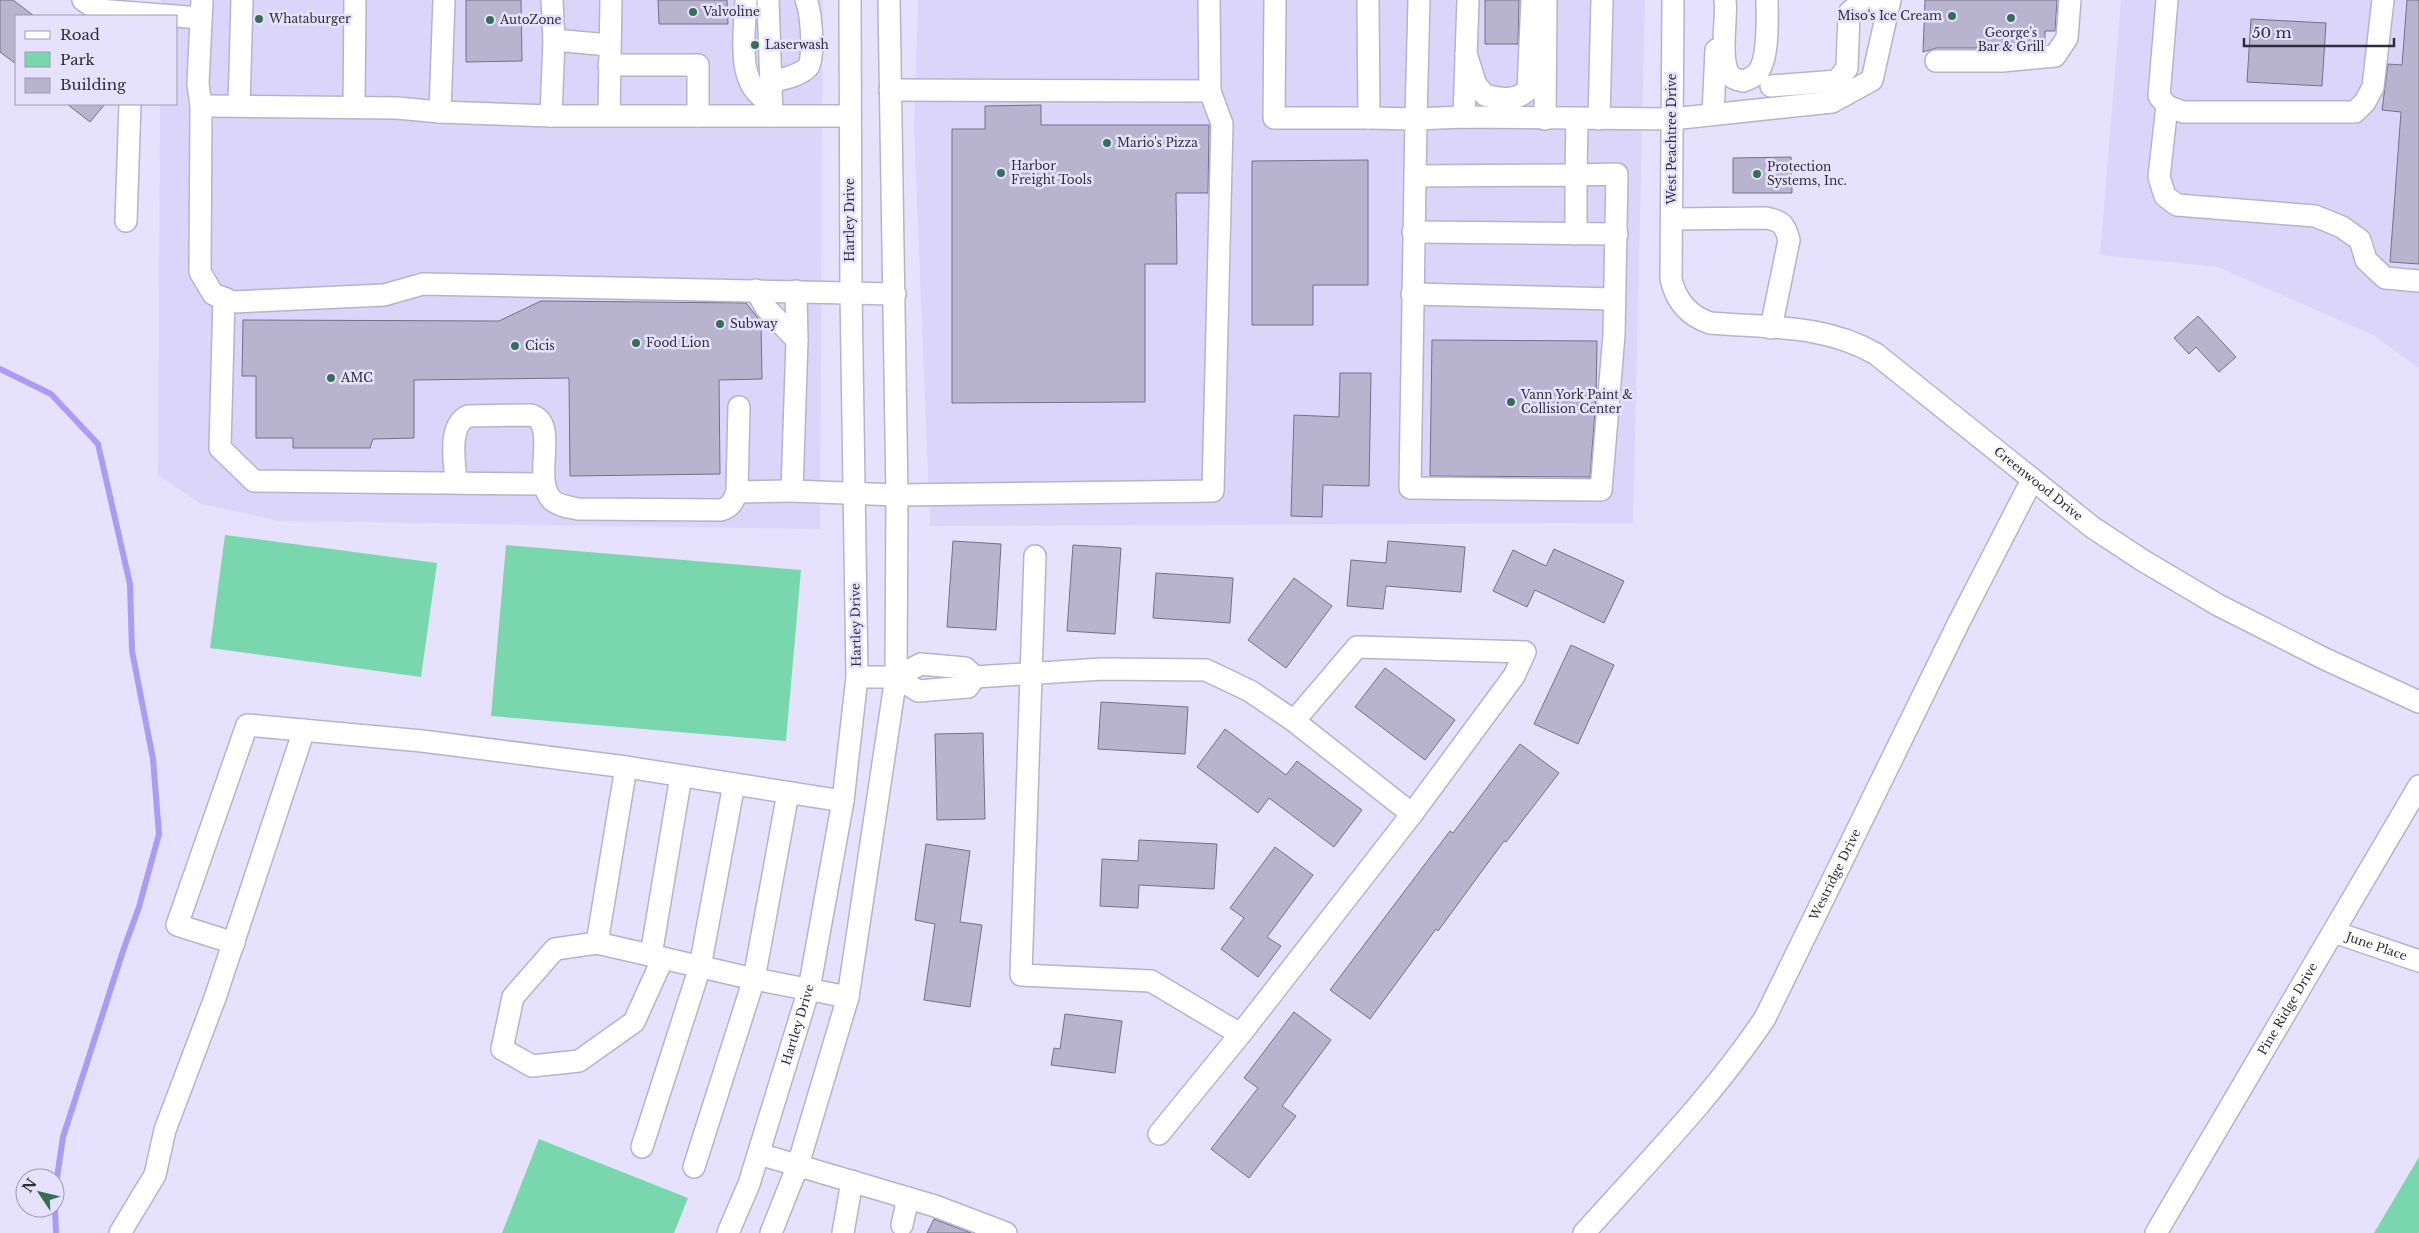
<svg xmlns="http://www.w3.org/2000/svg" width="2419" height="1233" font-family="'Libre Baskerville',serif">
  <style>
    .built { fill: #dbd6f9 }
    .green { fill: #7ad6ac }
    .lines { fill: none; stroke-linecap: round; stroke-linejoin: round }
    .stream { stroke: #ac9bf2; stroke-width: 6 }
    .building { fill: #b8b4cf; stroke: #737088 }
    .minor-casing { stroke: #b6b2cd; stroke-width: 24 }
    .minor { stroke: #fff; stroke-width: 21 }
    .poi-dot { fill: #376e56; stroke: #e6e2fe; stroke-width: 2 }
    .labels { text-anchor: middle; stroke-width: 5; stroke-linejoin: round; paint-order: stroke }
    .poi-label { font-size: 12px; fill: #2f2d38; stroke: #e6e2fe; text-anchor: start }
    .street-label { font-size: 12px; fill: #2f2d38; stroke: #e6e2fe }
  </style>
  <rect width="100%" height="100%" fill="#e6e2fe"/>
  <!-- built -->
  <g class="built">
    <polygon points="161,0 823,0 820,529 280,521 201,504 158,475 160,104 176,104 176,16 161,16"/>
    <polygon points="918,0 1645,0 1633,523 930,526 914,127"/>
    <polygon points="2121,0 2419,0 2419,368 2373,335 2218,267 2100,255"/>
  </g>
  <!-- green -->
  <g class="green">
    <polygon points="225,535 437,563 421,677 210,648"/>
    <polygon points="506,545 801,570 786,741 491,716"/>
    <polygon points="539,1139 688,1198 674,1233 502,1233"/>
    <polygon points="2419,1157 2419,1233 2374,1233"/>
  </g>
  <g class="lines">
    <!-- stream -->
    <g class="stream">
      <polyline points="0,369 51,394 98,444 130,584 132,651 153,759 159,834 139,907 123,951 63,1137 55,1191"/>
      <polyline points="55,1208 56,1233"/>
    </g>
  </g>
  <!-- building -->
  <g class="building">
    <polygon points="0,0 13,0 34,16 16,16 16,64 0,52"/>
    <polygon points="466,0 521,0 522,61 466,62"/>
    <polygon points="658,0 727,0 728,24 659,24"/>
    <polygon points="1485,0 1519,0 1518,44 1485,44"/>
    <polygon points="1925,0 2057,0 2055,31 2045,31 2045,44 2001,48 1936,48 1923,52"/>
    <polygon points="2407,0 2419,0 2419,264 2390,262 2401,112 2382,110 2388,64 2402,65"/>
    <polygon points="2251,19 2326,23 2322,86 2247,82"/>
    <polygon points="67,104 105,104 90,122"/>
    <polygon points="1041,105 1041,125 1209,125 1208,193 1176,193 1177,264 1145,264 1145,402 952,403 952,129 985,129 985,106"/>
    <polygon points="1791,157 1792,193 1733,193 1733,158"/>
    <polygon points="1368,160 1368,285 1313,285 1313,325 1252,325 1252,161"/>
    <polygon points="541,301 746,303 761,322 762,379 719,380 720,474 570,476 569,378 414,380 414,438 373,439 370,448 293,448 293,438 256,438 256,376 242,376 243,320 499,321"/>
    <polygon points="2198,316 2236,357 2219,372 2196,347 2189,354 2174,338"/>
    <polygon points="1432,340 1597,341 1596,397 1590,477 1430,476"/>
    <polygon points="1340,373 1371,373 1369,486 1323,485 1322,517 1291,516 1294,415 1339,417"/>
    <polygon points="953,541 1001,544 996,630 947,627"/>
    <polygon points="1388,541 1465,547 1461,592 1386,586 1383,609 1347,606 1351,560 1386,563"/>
    <polygon points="1073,545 1121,548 1115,634 1067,631"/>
    <polygon points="1554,549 1624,581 1604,623 1535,590 1527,607 1493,591 1513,550 1546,566"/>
    <polygon points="1156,573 1233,578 1230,623 1153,618"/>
    <polygon points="1294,578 1332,606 1286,668 1248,640"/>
    <polygon points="1571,645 1614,665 1578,744 1534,724"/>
    <polygon points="1385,668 1455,720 1425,760 1355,707"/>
    <polygon points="1101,702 1188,707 1185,754 1098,749"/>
    <polygon points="1225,729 1286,775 1297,761 1362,810 1334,847 1269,798 1258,813 1197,767"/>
    <polygon points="983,733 985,819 937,820 935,734"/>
    <polygon points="1520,744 1559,773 1506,842 1504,841 1438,931 1436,929 1370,1019 1330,990 1450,831 1453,833"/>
    <polygon points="1139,840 1217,844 1214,889 1139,885 1138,908 1100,906 1102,859 1138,861"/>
    <polygon points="926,844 970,851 960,922 982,925 970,1007 924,1000 935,924 915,920"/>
    <polygon points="1275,847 1313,875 1267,937 1281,946 1258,977 1221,949 1244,918 1230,908"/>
    <polygon points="1294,1012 1331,1040 1282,1106 1296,1116 1249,1178 1211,1149 1258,1088 1244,1078"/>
    <polygon points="1065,1014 1122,1021 1115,1073 1051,1065 1054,1048 1060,1049"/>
    <polygon points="934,1219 971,1233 927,1233"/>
  </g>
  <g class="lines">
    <defs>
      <g id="minor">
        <polyline points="83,0 98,10 201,18"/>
        <polyline points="202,0 198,84 201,106 200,272 213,294 233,302 384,295 423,284 895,294"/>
        <path d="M746 0C745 32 734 87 771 102"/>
        <polyline points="768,0 772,116"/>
        <polyline points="1275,0 1274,118 1369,118 1368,0"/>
        <path id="s1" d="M1673 0 1671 279C1676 301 1689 316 1710 323 1768 328 1824 324 1876 354L2092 527 2142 560 2218 605 2325 659 2419 702"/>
        <path d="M1725 0C1728 17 1717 65 1732 77 1734 79 1739 80 1743 81 1746 80 1751 78 1754 76 1770 65 1767 18 1767 0"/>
        <polyline points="2167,0 2159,96 2167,106 2183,112 2355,112 2365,102 2373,87 2383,0"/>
        <polyline points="554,40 609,45"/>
        <path d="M1466 54 1476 85 1485 95C1500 99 1515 102 1528 90L1532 0"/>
        <polyline points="1936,61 2002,61 2055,56 2067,38 2070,0"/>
        <polyline points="609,65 698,65 698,116"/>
        <path d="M771 82C782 79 800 76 808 67 815 57 811 11 806 0"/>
        <polyline points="1771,86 1837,81 1847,68 1849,13 1859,4 1876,0"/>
        <polyline points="890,90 1210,91 1209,0"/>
        <polyline points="201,106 397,108 440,112 551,116 849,116"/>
        <polyline points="239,106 242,0"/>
        <polyline points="2167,106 2159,177 2165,196 2177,205 2315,216 2342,227 2360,240 2366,260 2385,278 2419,281"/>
        <polyline points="354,107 355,0"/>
        <polyline points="440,112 444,0"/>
        <polyline points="1713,114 1716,50"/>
        <polyline points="609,115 611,0"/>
        <polyline points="551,116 554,40 552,0"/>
        <polyline points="1464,117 1468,0"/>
        <polyline points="1369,118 1416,119 1419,0"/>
        <polyline points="1545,119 1546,0"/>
        <polyline points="1577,119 1576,175 1617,174 1614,335 1601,490 1410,488 1416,119 1464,117 1672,119 1832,102 1872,80 1890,0"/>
        <polyline points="1599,119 1602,0"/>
        <polyline points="1415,176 1576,175 1576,234"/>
        <path d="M1672 219 1766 218C1782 221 1785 225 1789 240L1771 328"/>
        <polyline points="126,221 130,104"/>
        <polyline points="1413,232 1617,234"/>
        <polyline points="756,290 766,308 797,340"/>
        <polyline points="796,291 797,340 792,491 897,495 1213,491 1222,124 1210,91"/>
        <polyline points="1412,294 1614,299"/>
        <polyline points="224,298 220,448 254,481 544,484"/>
        <polyline points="739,407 737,492 792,491"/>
        <path d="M456 482C455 463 447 426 468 416L531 415C560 423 531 479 552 500 559 506 569 507 578 509L721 510C731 507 733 502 737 492"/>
        <polyline points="1035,556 1021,975 1151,981 1240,1034"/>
        <polyline points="857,677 896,677 921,664 965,668 975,677 1103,669 1206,670 1250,691 1294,721 1412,814 1514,676 1525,652 1357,647 1294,721"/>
        <polyline points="896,677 918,691 968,687 975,677"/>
        <polyline points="626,767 597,943 754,979 848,997"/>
        <path id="s2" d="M2334 932 2419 961"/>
        <polyline points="234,943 177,925 247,725 422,741 626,767 843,801"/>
        <polyline points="597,943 555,949 513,997 502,1049 532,1066 579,1061 634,1022 663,958"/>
        <polyline points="651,955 681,776"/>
        <polyline points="1159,1134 1243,1031 1412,814"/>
        <polyline points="642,1147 700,967 734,784"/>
        <polyline points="759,1154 935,1206 1006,1233"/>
        <polyline points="694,1167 754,979 788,793"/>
        <polyline points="902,1225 908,1198"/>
        <polyline points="120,1233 155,1175 165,1130 215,998 304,730"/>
        <path id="s3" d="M728 1233 749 1184 809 989 843 801 857 677 851 292 850 0"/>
        <polyline points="771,1233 798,1165 848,997 896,677 897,495 889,0"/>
        <polyline points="843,1233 852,1181"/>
        <path id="s4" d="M1584 1233C1646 1164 1713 1096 1765 1018L1959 622 2032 480"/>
        <path id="s5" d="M2156 1233 2419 786"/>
      </g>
    </defs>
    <!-- minor casing -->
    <use href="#minor" class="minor-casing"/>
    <!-- minor -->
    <use href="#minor" class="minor"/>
  </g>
  <!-- markers -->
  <g class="poi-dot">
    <circle cx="693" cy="12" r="5"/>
    <circle cx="1952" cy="16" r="5"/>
    <circle cx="2011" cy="18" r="5"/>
    <circle cx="259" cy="19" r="5"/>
    <circle cx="490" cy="20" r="5"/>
    <circle cx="755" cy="45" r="5"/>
    <circle cx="1107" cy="143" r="5"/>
    <circle cx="1001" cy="173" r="5"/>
    <circle cx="1757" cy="174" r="5"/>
    <circle cx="720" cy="324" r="5"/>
    <circle cx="636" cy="343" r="5"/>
    <circle cx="515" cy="346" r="5"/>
    <circle cx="331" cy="378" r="5"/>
    <circle cx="1511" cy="402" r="5"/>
  </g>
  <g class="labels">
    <!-- poi labels -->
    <g class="poi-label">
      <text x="703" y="16">Valvoline</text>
      <text x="1942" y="20" text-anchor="end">Miso's Ice Cream</text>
      <text x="269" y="23">Whataburger</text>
      <text x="500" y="24">AutoZone</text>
      <text x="2011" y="37" text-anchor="middle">George's<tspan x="2011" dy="14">Bar &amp; Grill</tspan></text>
      <text x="765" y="49">Laserwash</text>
      <text x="1117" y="147">Mario's Pizza</text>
      <text x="1011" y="170">Harbor<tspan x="1011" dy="14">Freight Tools</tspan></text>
      <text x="1767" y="171">Protection<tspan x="1767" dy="14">Systems, Inc.</tspan></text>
      <text x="730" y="328">Subway</text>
      <text x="646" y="347">Food Lion</text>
      <text x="525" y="350">Cicis</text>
      <text x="341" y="382">AMC</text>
      <text x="1521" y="399">Vann York Paint &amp;<tspan x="1521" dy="14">Collision Center</tspan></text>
    </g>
    <!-- street labels -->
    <g class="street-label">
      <text transform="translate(1672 139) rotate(-90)" y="4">West Peachtree Drive</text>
      <text transform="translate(850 220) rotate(-90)" y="4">Hartley Drive</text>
      <text dy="4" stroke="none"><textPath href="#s1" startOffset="719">Greenwood Drive</textPath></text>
      <text transform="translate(856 625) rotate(-91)" y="4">Hartley Drive</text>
      <text dy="4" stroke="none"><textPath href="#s4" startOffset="441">Westridge Drive</textPath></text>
      <text dy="4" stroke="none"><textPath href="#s2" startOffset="45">June Place</textPath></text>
      <text dy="4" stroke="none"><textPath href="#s5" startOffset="260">Pine Ridge Drive</textPath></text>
      <text dy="4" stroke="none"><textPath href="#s3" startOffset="220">Hartley Drive</textPath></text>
    </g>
  </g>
  <!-- legend -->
  <rect x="15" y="15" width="162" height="90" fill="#e6e2fe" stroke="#9d9aaf"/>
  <rect x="25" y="31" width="25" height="8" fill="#ffffff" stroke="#9d9aaf"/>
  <text x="60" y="40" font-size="15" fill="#2f2d38">Road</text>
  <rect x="25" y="52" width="25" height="15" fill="#7ad6ac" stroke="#9d9aaf"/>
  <text x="60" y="65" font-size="15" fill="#2f2d38">Park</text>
  <rect x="25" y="78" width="25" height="15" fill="#b8b4cf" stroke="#9d9aaf"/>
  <text x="60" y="90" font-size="15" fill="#2f2d38">Building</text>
  <!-- north arrow -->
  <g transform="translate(40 1193) rotate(305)"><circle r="24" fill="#e6e2fe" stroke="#9d9aaf"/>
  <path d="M0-4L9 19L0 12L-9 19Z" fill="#376e56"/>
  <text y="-8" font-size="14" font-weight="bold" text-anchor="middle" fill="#2f2d38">N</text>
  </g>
  <!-- scale -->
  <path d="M2244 38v8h150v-8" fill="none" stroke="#2f2d38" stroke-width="2.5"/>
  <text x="2252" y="38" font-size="15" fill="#2f2d38" stroke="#e6e2fe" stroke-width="4" paint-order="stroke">50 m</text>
</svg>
